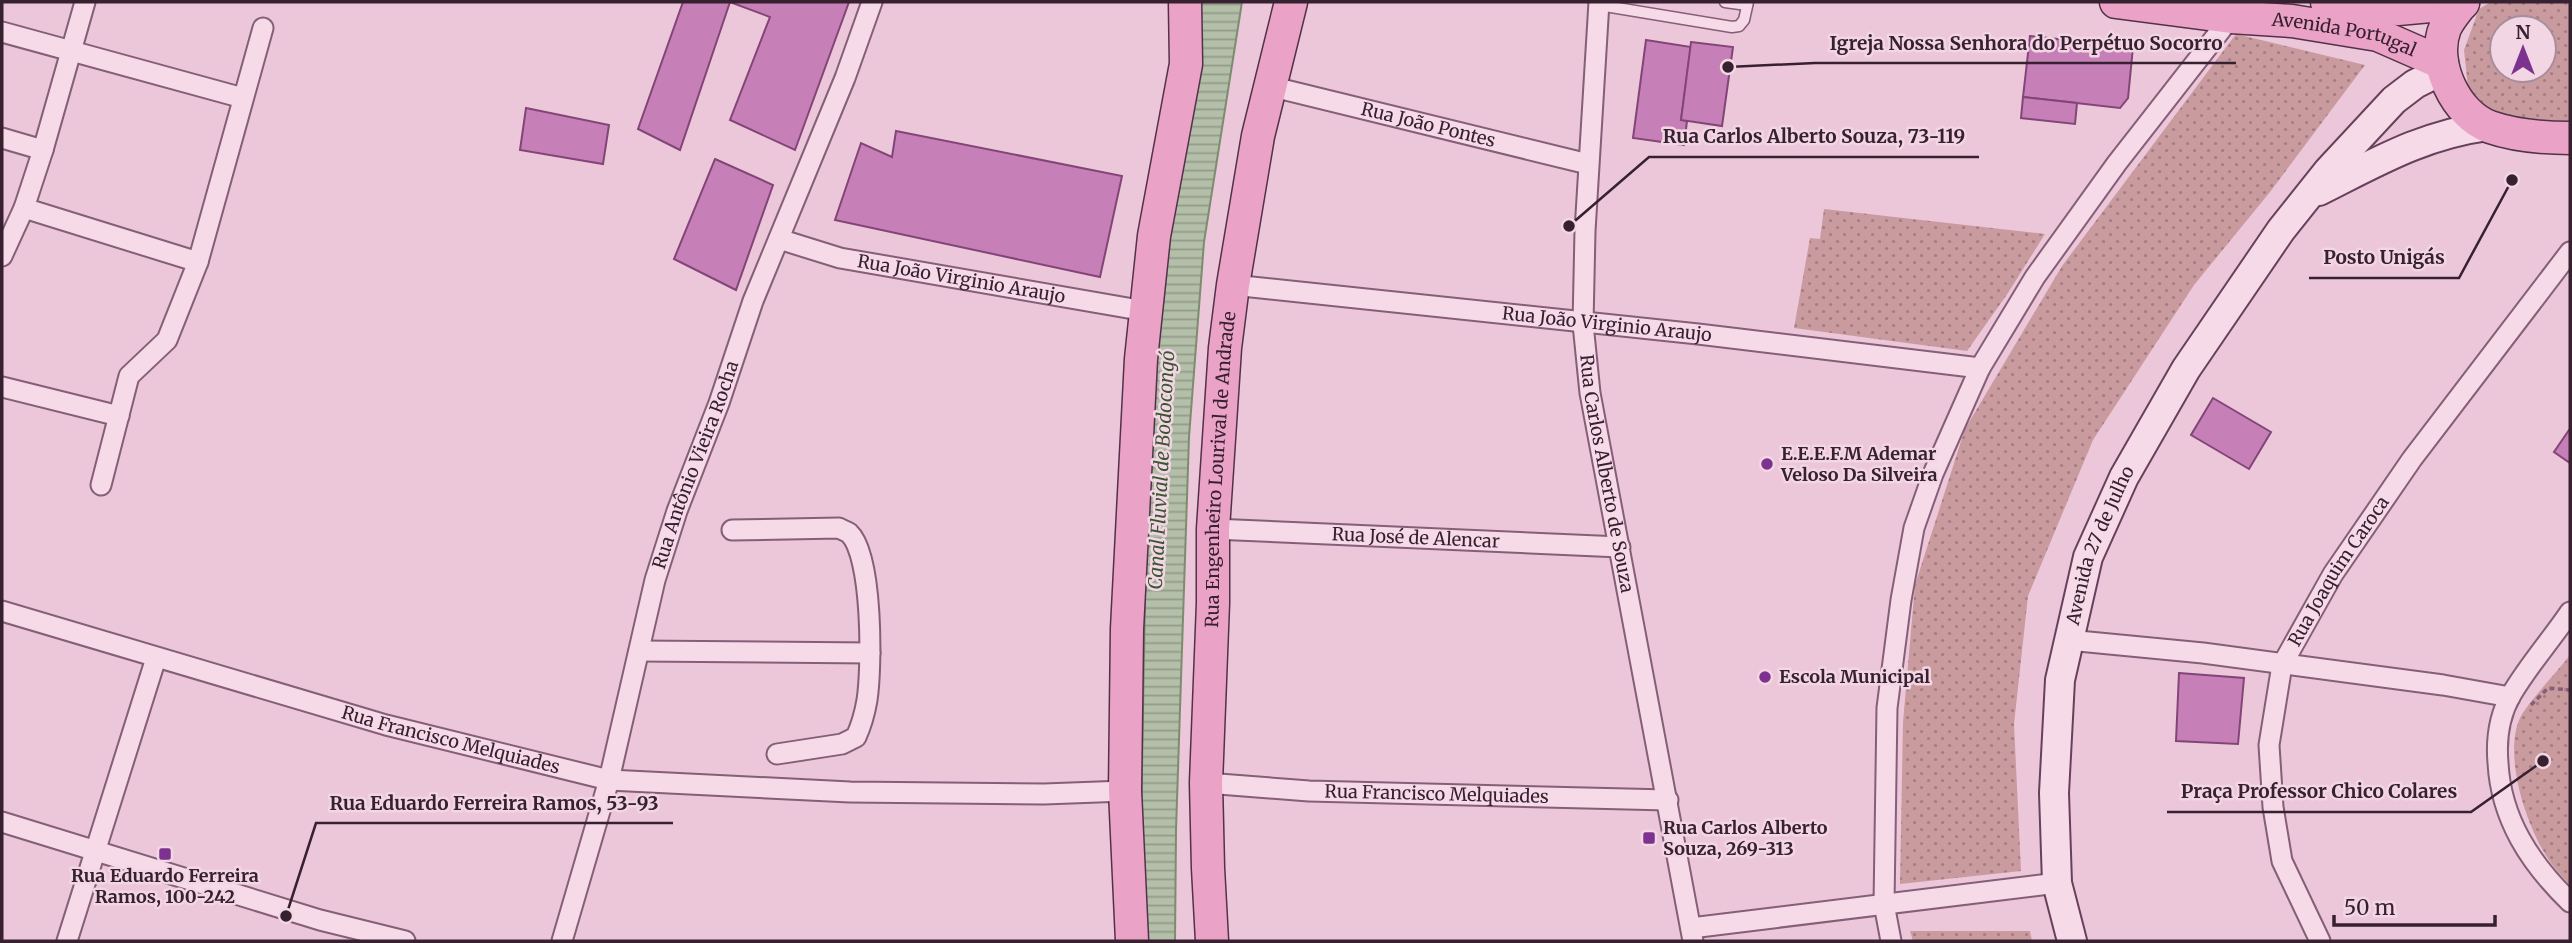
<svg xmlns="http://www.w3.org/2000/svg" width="2572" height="943" font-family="Merriweather,serif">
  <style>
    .grass { fill: url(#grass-dots); fill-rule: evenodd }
    .water { fill: url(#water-rules); stroke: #7c8d6f; stroke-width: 2 }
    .building { fill: #c680b7; stroke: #834577; stroke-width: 2 }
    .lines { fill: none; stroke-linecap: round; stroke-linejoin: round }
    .lane-casing { stroke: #855e78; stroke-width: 13 }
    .street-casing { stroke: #855e78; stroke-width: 23 }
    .secondary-casing { stroke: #67415c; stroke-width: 32 }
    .primary-casing { stroke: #54314a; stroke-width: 35 }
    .path { stroke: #855e78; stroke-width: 3.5; stroke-dasharray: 5 3.5; stroke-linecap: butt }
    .lane { stroke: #f6dae8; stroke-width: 10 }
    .street { stroke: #f6dae8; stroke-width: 19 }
    .secondary { stroke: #f6dae8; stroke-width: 28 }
    .primary { stroke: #eba2c7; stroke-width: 32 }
    .poi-dot { fill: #7d3290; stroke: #f3d6e4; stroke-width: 2.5 }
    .labels { text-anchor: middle; stroke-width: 5; stroke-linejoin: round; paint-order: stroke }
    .street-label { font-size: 18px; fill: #372030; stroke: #f3d6e4 }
    .poi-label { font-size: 18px; font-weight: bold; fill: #372030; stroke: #f3d6e4; text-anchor: start }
    .water-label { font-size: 19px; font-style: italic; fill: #3a5531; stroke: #f3d6e4 }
    .leader { fill: none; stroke: #372030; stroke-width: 2.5 }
    .callout-dot { fill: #372030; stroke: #f3d6e4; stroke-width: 2.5 }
    .callout-label { font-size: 19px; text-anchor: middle; font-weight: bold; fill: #372030; stroke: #f3d6e4; stroke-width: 5; stroke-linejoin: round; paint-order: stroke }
  </style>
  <defs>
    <pattern id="grass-dots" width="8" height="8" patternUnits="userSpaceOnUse" patternTransform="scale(1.75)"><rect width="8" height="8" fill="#c99b9f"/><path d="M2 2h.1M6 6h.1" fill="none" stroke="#a47e82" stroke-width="1.8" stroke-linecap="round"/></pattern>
    <pattern id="water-rules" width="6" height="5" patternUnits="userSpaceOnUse" patternTransform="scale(1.75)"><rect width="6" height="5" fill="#b3bfa8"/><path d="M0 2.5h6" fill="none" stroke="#929b89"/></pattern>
  </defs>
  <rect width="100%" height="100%" fill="#ebc7d9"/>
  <!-- grass -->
  <g class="grass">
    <path d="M2491 2H2570V129L2495 116 2468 87 2464 50 2479 9ZM2502 28H2544V70H2502Z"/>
    <polygon points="2236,34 2365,65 2270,192 2194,285 2093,440 2028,596 2014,724 2021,871 1900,884 1903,722 1915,585 1965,429 2062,266"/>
    <polygon points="1824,209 2045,234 2008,293 1967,351 1794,328 1810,238 1820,239"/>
    <path d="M2570 655V886C2563 877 2553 867 2547 857 2526 825 2503 755 2520 718 2528 702 2558 671 2570 655Z"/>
    <polygon points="1910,931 2030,931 2032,941 1913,941"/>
  </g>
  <!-- water -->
  <polygon class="water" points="1198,2 1242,2 1204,242 1189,437 1176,830 1175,941 1139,941 1148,424 1163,233"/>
  <!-- building -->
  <g class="building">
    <polygon points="683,2 849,2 795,150 730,120 770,17 730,2 680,150 638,129"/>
    <polygon points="2030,36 2133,47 2128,98 2120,108 2023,97"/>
    <polygon points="1646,40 1691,47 1681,120 1687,121 1684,145 1633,138"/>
    <polygon points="1691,42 1733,47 1722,126 1681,120"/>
    <polygon points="2023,97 2077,103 2075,124 2021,118"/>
    <polygon points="526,108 609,125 603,164 520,150"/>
    <polygon points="896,131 1122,176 1100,277 835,220 861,143 892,157"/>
    <polygon points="715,159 773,185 736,290 674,259"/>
    <polygon points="2213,398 2271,432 2249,469 2191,435"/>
    <polygon points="2569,430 2570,430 2570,463 2554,452"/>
    <polygon points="2179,673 2244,678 2238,744 2176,741"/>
  </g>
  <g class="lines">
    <defs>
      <g id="lane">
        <polyline points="1725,2 1747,5"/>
        <polyline points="1599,5 1732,27 1739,26 1744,20 1748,2"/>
      </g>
      <g id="street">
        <path id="s1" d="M1599 2 1585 231 1583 324 1590 393 1693 941"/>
        <polyline points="2,32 243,98"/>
        <path id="s2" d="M1269 86 1588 164"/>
        <polyline points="2,138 43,150"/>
        <polyline points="24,208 198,262"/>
        <path id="s3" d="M779 239 840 258 1145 311"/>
        <polyline points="2,256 24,208 43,150 85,2"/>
        <path id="s4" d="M1233 285 1698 334 1980 368"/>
        <polyline points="2,387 119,416"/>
        <polyline points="101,485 129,376 167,340 198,262 263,28"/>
        <path id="s5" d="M1213 529 1620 547"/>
        <path d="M732 530 839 528C842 530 846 531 849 533 873 555 872 668 867 700 865 712 861 726 856 737L842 744 777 754"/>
        <path id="s6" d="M2 611 386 725 609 780 850 792 1044 794 1125 791"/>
        <path d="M2570 612C2551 640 2528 666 2511 695 2499 716 2496 740 2498 763 2501 819 2530 863 2570 902"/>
        <polyline points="2068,640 2203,653 2443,685 2510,697"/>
        <polyline points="639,651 870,653"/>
        <path id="s7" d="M1206 783 1309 791 1668 800"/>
        <polyline points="2,822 320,920 405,941"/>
        <polyline points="1691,928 2057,883"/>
        <polyline points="67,941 156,658"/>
        <path id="s8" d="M562 941 609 780 655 580 677 511 719 403 753 301 845 78 872 2"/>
        <polyline points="1891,941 1884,904 1887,708 1901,600 1914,528 1933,474 1980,368 2035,277 2117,163 2231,17"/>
        <path id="s9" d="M2320 941 2282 861 2273 807 2269 745 2282 665 2333 574 2412 459 2570 252"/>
      </g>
      <g id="secondary">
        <path d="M2319 191C2377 162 2422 135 2488 126"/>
        <path id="s10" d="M2072 941 2057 883 2054 793 2060 680 2088 557 2124 477 2186 369 2281 230 2328 171 2394 100 2415 84 2443 70"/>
      </g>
      <g id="primary">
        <path id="s11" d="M2116 2 2231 17 2292 21 2378 35 2442 63"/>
        <polyline points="2327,2 2398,9 2463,3"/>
        <path d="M2463 2C2457 10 2449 19 2445 28 2431 63 2456 115 2490 127 2516 136 2544 138 2570 138"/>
        <polyline points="1132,941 1125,791 1127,629 1141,359 1154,236 1186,64 1185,2"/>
        <path id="s12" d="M1212 941 1208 868 1206 783 1213 603V529L1225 348 1233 285 1258 136 1291 2"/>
      </g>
    </defs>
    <!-- lane casing -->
    <use href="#lane" class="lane-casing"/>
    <!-- street casing -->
    <use href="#street" class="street-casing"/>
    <!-- secondary casing -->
    <use href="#secondary" class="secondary-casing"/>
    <!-- primary casing -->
    <use href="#primary" class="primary-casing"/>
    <!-- path -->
    <polyline class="path" points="2531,705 2548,688 2570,690"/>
    <!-- lane -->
    <use href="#lane" class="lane"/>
    <!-- street -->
    <use href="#street" class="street"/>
    <!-- secondary -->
    <use href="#secondary" class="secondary"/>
    <!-- primary -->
    <use href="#primary" class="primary"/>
  </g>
  <!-- markers -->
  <g class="poi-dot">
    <circle cx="1767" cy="464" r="7"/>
    <circle cx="1765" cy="677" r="7"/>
    <rect x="1642" y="831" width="14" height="14" rx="3.5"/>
    <rect x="158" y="847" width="14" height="14" rx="3.5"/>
  </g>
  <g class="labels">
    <!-- street labels -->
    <g class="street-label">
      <text dy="6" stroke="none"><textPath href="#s11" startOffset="231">Avenida Portugal</textPath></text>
      <text dy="6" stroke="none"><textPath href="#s2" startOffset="164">Rua João Pontes</textPath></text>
      <text dy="6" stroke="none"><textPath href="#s3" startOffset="187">Rua João Virginio Araujo</textPath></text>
      <text dy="6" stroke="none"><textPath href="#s4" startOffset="376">Rua João Virginio Araujo</textPath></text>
      <text dy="6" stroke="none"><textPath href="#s8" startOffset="495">Rua Antônio Vieira Rocha</textPath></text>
      <text dy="6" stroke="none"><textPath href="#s12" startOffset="472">Rua Engenheiro Lourival de Andrade</textPath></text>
      <text dy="6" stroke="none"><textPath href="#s1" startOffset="474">Rua Carlos Alberto de Souza</textPath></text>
      <text dy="6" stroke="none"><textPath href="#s5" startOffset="203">Rua José de Alencar</textPath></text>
      <text dy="6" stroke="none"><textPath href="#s10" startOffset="404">Avenida 27 de Julho</textPath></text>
      <text dy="6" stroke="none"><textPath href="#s9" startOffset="396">Rua Joaquim Caroca</textPath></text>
      <text dy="6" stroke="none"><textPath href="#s6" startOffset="467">Rua Francisco Melquiades</textPath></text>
      <text dy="6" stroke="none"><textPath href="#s7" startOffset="231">Rua Francisco Melquiades</textPath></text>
    </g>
    <!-- poi labels -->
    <g class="poi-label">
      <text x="1781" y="460">E.E.E.F.M Ademar<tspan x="1781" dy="21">Veloso Da Silveira</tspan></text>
      <text x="1779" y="683">Escola Municipal</text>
      <text x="1663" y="834">Rua Carlos Alberto<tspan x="1663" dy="21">Souza, 269-313</tspan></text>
      <text x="165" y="882" text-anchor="middle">Rua Eduardo Ferreira<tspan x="165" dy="21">Ramos, 100-242</tspan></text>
    </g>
    <!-- water labels -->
    <g class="water-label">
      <text transform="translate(1161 470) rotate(-87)" y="7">Canal Fluvial de Bodocongó</text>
    </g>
  </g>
  <!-- callouts -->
  <path class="leader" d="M1728 67L1815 63H2236M1569 226L1649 157H1979M2512 180L2459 278H2309M2543 761L2471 812H2167M286 916L316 823H673"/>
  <g class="callout-dot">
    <circle cx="1728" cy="67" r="7"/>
    <circle cx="1569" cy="226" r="7"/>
    <circle cx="2512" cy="180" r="7"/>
    <circle cx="2543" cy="761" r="7"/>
    <circle cx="286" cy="916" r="7"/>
  </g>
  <g class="callout-label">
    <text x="2026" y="50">Igreja Nossa Senhora do Perpétuo Socorro</text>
    <text x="1814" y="143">Rua Carlos Alberto Souza, 73-119</text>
    <text x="2384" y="264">Posto Unigás</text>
    <text x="2319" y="798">Praça Professor Chico Colares</text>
    <text x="494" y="810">Rua Eduardo Ferreira Ramos, 53-93</text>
  </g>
  <!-- border -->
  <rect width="2572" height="943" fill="none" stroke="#372030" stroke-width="7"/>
  <!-- north arrow -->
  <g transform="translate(2523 49)"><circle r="33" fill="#f3d6e4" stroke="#a88d9c" stroke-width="2"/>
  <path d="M0-5L12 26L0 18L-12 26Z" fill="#7d3290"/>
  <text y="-10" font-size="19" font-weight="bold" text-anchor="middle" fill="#372030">N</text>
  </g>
  <!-- scale -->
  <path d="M2334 915v10h161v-10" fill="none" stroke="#372030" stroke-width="3.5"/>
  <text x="2344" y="915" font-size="21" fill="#372030" stroke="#f3d6e4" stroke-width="5" paint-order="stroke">50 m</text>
</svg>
